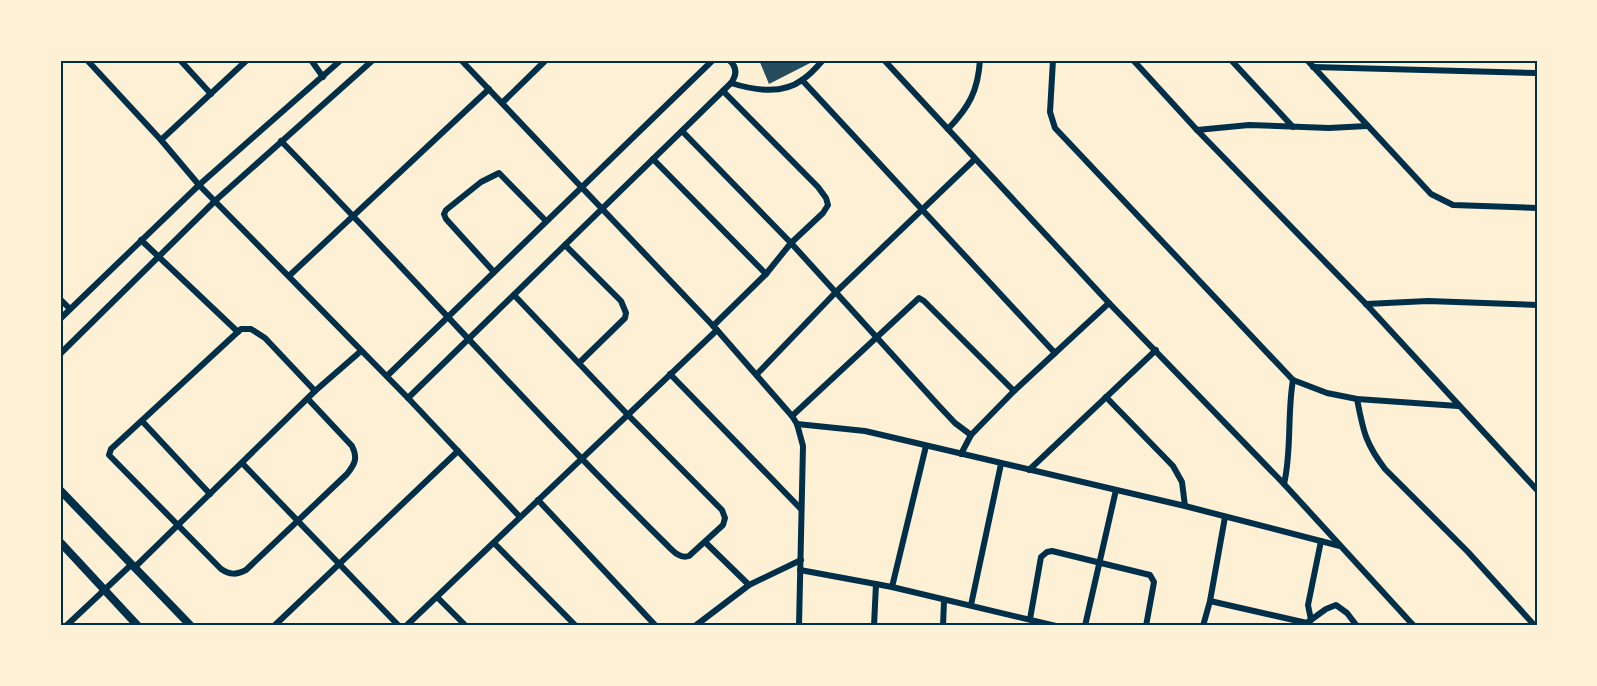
<svg xmlns="http://www.w3.org/2000/svg" width="1597" height="686" font-family="'IBM Plex Sans',sans-serif">
  <style>
    .building { fill: #264d5e }
    .lines { fill: none; stroke-linecap: round; stroke-linejoin: round }
    .minor { stroke: #003049; stroke-width: 6 }
    .tertiary { stroke: #003049; stroke-width: 8 }
    .neatline { fill: none; stroke: #003049; stroke-width: 2 }
  </style>
  <rect width="100%" height="100%" fill="#fdf0d5"/>
  <!-- building -->
  <polygon class="building" points="759,60 816,60 769,84"/>
  <g class="lines">
    <!-- minor -->
    <g class="minor">
      <polyline points="87,60 161,140 199,185 408,398 520,517"/>
      <polyline points="180,60 211,94"/>
      <polyline points="311,60 323,77"/>
      <polyline points="461,60 717,330 792,416 797,424 803,446 799,626"/>
      <polyline points="884,60 1109,303 1284,484 1414,626"/>
      <polyline points="1053,60 1050,112 1055,128 1293,380 1327,393 1357,399 1458,406"/>
      <polyline points="1133,60 1197,130 1366,304 1537,490"/>
      <polyline points="1231,60 1293,127"/>
      <polyline points="1307,60 1431,194 1453,205 1537,208"/>
      <polyline points="1536,60 1537,61"/>
      <polyline points="1313,67 1537,73"/>
      <polyline points="802,80 1055,353"/>
      <path d="M731 83C753 90 782 95 802 80 810 75 817 67 823 60"/>
      <polyline points="502,103 546,60"/>
      <path d="M948 129C969 107 978 91 980 60"/>
      <polyline points="1197,130 1249,125 1329,128 1367,126"/>
      <polyline points="682,131 791,243 939,406 955,423 971,435"/>
      <polyline points="161,140 247,60"/>
      <path d="M281 141C411 274 534 414 667 545 673 551 680 559 689 556L723 525 725 518 722 510 628 415 514 295"/>
      <polyline points="653,159 766,274"/>
      <polyline points="141,240 238,332"/>
      <polyline points="565,245 621,301 626,313 625,318 579,363"/>
      <polyline points="494,272 446,219 444,214 446,210 481,182 499,173 546,221"/>
      <polyline points="290,275 489,89"/>
      <polyline points="60,299 70,309"/>
      <polyline points="1366,304 1428,301 1537,305"/>
      <polyline points="60,319 199,185 341,60"/>
      <polyline points="713,326 766,274 791,243 823,213 828,205 826,198 818,187 723,91"/>
      <polyline points="60,354 216,200 373,60"/>
      <polyline points="670,374 801,509"/>
      <polyline points="757,374 835,293 975,159"/>
      <polyline points="387,376 713,60"/>
      <polyline points="1106,397 1173,466 1182,482 1185,506"/>
      <path d="M408 398 731 83C737 75 737 67 729 60"/>
      <path d="M308 399 352 446C358 458 355 464 347 474L246 570C236 575 230 575 221 569L109 455 111 449 241 329H251L265 338 315 391"/>
      <path d="M1357 399C1363 430 1365 443 1385 469L1468 552 1535 626"/>
      <polyline points="792,416 919,298 924,301 1014,391"/>
      <polyline points="142,421 210,494"/>
      <polyline points="797,424 865,431 1185,506 1340,546"/>
      <polyline points="961,454 971,435 1014,391 1109,303"/>
      <polyline points="242,463 399,626"/>
      <polyline points="1029,470 1156,350"/>
      <path d="M1284 484C1292 450 1287 414 1293 380"/>
      <polyline points="538,500 656,626"/>
      <polyline points="705,542 749,585"/>
      <polyline points="494,543 576,626"/>
      <polyline points="135,567 315,391 361,351"/>
      <polyline points="800,570 892,587 1056,626"/>
      <polyline points="892,587 926,446"/>
      <polyline points="437,597 466,626"/>
      <polyline points="1210,601 1307,623"/>
      <polyline points="971,605 1001,464"/>
      <polyline points="1030,619 1041,557 1047,552 1052,551 1150,575 1154,582 1146,626"/>
      <polyline points="1311,620 1308,605 1321,541"/>
      <polyline points="1308,622 1326,609 1336,605 1347,613 1357,626"/>
      <polyline points="66,626 132,564"/>
      <polyline points="274,626 458,451"/>
      <polyline points="406,626 717,330"/>
      <polyline points="695,626 749,585 801,560"/>
      <polyline points="874,626 876,584"/>
      <polyline points="943,626 944,601"/>
      <polyline points="1085,626 1116,490"/>
      <polyline points="1203,626 1210,601 1225,517"/>
    </g>
    <!-- tertiary -->
    <g class="tertiary">
      <polyline points="60,490 191,626"/>
      <polyline points="60,542 138,626"/>
    </g>
  </g>
  <!-- border -->
  <rect width="1597" height="686" fill="none" stroke="#fdf0d5" stroke-width="123"/>
  <rect x="62" y="62" width="1474" height="562" class="neatline"/>
</svg>
